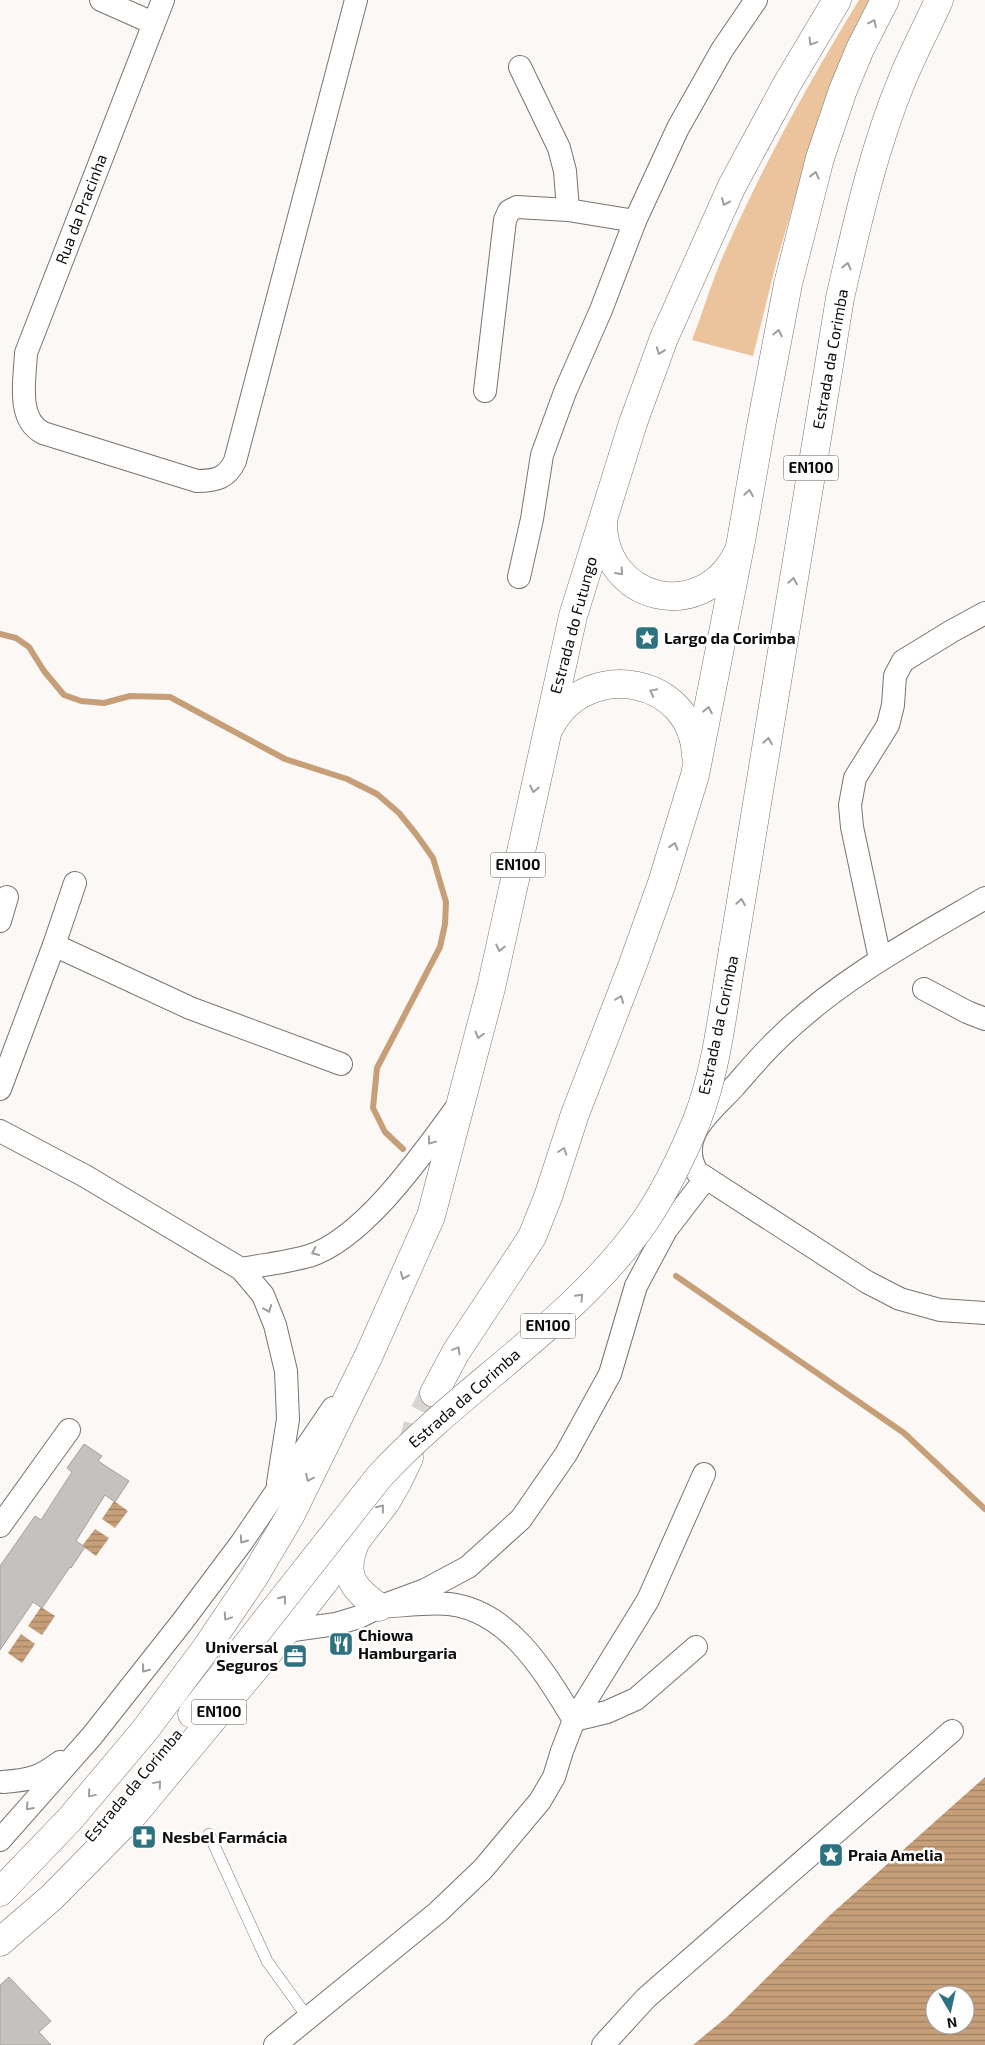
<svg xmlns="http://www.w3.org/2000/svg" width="985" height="2045" font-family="'Exo 2',sans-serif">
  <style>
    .green { fill: #ebc39d }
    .water { fill: url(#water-rules); fill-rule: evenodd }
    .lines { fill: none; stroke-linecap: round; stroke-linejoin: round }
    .stream { stroke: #c69f79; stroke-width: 6 }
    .building { fill: #c4c1be; stroke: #a6a29f }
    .primary-tunnel { stroke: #d8d5d2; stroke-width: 28; stroke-dasharray: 28 14; stroke-linecap: butt }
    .service-casing { stroke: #777471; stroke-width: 12 }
    .minor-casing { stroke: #777471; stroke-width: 24 }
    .primary-casing { stroke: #777471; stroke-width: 29 }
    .service { stroke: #fff; stroke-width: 11 }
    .minor { stroke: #fff; stroke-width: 22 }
    .primary { stroke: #fff; stroke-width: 28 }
    .primary-bridge-casing { stroke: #777471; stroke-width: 29; stroke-linecap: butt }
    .primary-bridge { stroke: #fff; stroke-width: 28 }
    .oneway { stroke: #9f9e9e }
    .labels { text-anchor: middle; stroke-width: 5; stroke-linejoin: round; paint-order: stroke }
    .shield { fill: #fff; stroke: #565655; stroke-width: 1 }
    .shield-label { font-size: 15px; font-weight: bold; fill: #0e0d0c }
    .street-label { font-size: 16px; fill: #0e0d0c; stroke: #fff }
    .poi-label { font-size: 16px; font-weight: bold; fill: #0e0d0c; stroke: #fff; text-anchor: start }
  </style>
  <defs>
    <pattern id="water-rules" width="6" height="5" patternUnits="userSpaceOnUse" patternTransform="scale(1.25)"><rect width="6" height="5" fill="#c69f79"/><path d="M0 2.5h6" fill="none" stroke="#9f8062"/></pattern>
  </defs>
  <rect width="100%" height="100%" fill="#fcf8f5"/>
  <!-- green -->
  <path class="green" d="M859 0H870L804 168 777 260 753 356 692 340C704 309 713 277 727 247 765 162 810 80 859 0Z"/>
  <!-- water -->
  <g class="water">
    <polygon points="114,1501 128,1511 115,1528 102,1519"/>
    <polygon points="95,1529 109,1538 96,1556 82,1546"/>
    <polygon points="41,1607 55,1616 42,1635 28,1626"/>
    <polygon points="21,1634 35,1644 22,1663 8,1653"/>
    <path d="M985 1777V2045H693L728 2016 829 1916ZM935 1995H965V2025H935Z"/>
  </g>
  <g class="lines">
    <!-- stream -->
    <g class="stream">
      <polyline points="0,634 16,638 29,647 44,671 64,695 81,701 104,703 130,696 170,697 285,759 347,779 377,794 399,813 416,834 433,858 446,902 445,924 440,947 377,1068 373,1108 385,1132 403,1149"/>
      <polyline points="676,1276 904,1433 985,1509"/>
    </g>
  </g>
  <!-- building -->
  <g class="building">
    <polygon points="84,1444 102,1456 98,1461 129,1481 115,1502 105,1495 76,1541 85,1547 71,1568 70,1567 42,1608 33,1602 0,1650 0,1566 35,1516 41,1520 72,1472 67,1468"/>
    <polygon points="9,1977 51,2021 39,2032 51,2045 0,2045 0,1985"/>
  </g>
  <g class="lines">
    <!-- primary-tunnel -->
    <polyline class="primary-tunnel" points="410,1452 418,1424 434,1393"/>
    <defs>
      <polyline id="service" points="209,1834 267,1961 308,2018"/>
      <g id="minor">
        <polyline points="101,0 153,23"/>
        <path d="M163 0 26 353C25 379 16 419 43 433L197 481C216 481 227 478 235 461L356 0"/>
        <polyline points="520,67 559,148 565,171 568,210"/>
        <polyline points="485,391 505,220 509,211 517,207 568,210 635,221"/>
        <polyline points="519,577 532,519 542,455 565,392 601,310 635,221 678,128 722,50 756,0"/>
        <path d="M985 898C913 940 838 980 778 1039 762 1054 748 1071 734 1087 712 1111 676 1136 697 1172L867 1282 900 1299 940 1310 985 1313"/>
        <polyline points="0,921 7,897"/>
        <polyline points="54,945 190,1008 341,1064"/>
        <polyline points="880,959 852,827 850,805 855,778 888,725 893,705 895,676 903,661 952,631 985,613"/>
        <polyline points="924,989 967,1012 985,1019"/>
        <polyline points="0,1089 54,945 75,883"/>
        <polyline points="0,1131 85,1176 241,1269 263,1295 275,1325 286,1371 288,1419 278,1483"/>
        <path d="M241 1269C263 1265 287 1262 309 1256 365 1238 423 1153 457 1107"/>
        <polyline points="0,1526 69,1430"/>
        <polyline points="286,1631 336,1624 359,1617 379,1607 425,1590 468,1567 521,1519 566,1454 610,1374 636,1286 666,1230 706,1178"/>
        <polyline points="574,1720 648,1600 704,1474"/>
        <polyline points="574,1720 607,1712 636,1699 696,1647"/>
        <path d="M3 1782C29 1780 39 1778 60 1762"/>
        <polyline points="0,1840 92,1736 182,1622 242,1542 333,1408"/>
        <path d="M275 2045 438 1912 483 1869 540 1801 554 1777 562 1751 574 1720C545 1673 510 1611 449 1604 427 1602 401 1606 379 1607"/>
        <polyline points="603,2045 646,1998 952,1731"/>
      </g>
      <g id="primary">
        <path d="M603 522C603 601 701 625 737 554"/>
        <path d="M551 725C588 658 693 677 696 756"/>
        <path d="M733 950 840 298C857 224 873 150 902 80 913 53 927 27 939 0"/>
        <polyline points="434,1393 456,1352 532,1237 548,1197 575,1114 633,964 662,883 695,775 741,541 761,426 788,284 820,158 843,90 860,49 885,0"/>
        <path d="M355 1543C342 1575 352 1588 379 1607"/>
        <polyline points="192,1714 253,1637"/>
        <polyline points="0,1892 70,1819 145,1730 204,1651 254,1577 290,1516 369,1355 431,1216 491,988 573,616 633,423 664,338 732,186 787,84 837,0"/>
        <polyline points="0,1942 51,1898 134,1814 286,1631 386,1502 398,1481 409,1458"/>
      </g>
    </defs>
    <!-- service casing -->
    <use href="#service" class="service-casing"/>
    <!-- minor casing -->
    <use href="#minor" class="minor-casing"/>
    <!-- primary casing -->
    <use href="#primary" class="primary-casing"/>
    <!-- service -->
    <use href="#service" class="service"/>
    <!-- minor -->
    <use href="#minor" class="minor"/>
    <!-- primary -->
    <use href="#primary" class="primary"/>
    <defs>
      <path id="primary-bridge" d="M253 1637 379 1477C462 1387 574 1323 645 1221 666 1190 683 1154 697 1120 718 1066 723 1006 733 950"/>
    </defs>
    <!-- primary-bridge casing -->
    <use href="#primary-bridge" class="primary-bridge-casing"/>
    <!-- primary-bridge -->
    <use href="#primary-bridge" class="primary-bridge"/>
  </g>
  <!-- one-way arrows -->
  <defs><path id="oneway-chevron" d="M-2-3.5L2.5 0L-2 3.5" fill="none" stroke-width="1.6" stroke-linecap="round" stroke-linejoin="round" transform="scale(1.25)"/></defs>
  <g class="oneway">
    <use href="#oneway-chevron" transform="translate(873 23) rotate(-64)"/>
    <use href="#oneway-chevron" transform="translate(812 42) rotate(121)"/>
    <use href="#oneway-chevron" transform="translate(815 175) rotate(-76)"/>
    <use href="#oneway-chevron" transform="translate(725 202) rotate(114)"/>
    <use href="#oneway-chevron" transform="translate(847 266) rotate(-77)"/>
    <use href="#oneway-chevron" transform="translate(778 333) rotate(-79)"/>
    <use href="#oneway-chevron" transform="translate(660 351) rotate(110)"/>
    <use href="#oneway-chevron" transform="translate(749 493) rotate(-81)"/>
    <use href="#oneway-chevron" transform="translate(620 572) rotate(48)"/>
    <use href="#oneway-chevron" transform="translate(793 581) rotate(-81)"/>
    <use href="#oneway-chevron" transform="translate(653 692) rotate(-154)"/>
    <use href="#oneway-chevron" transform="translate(708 710) rotate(-79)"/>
    <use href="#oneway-chevron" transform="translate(768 741) rotate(-81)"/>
    <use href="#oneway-chevron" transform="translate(534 789) rotate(102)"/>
    <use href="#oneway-chevron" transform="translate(674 846) rotate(-73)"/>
    <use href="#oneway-chevron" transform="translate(741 902) rotate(-81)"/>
    <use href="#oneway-chevron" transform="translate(500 948) rotate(102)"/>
    <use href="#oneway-chevron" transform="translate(620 999) rotate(-69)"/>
    <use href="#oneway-chevron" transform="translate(479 1035) rotate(105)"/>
    <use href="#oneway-chevron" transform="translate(431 1141) rotate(127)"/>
    <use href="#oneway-chevron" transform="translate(563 1151) rotate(-72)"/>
    <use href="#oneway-chevron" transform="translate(315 1252) rotate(155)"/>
    <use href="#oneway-chevron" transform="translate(404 1276) rotate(113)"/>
    <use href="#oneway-chevron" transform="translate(580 1297) rotate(-46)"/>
    <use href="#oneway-chevron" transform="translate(268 1309) rotate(68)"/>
    <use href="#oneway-chevron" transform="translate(457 1350) rotate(-59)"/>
    <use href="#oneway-chevron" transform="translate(309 1478) rotate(116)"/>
    <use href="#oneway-chevron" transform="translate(381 1508) rotate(-51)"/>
    <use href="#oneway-chevron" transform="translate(243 1540) rotate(125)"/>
    <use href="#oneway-chevron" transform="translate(283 1599) rotate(-52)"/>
    <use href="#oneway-chevron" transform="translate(227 1617) rotate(124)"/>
    <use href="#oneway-chevron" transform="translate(145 1669) rotate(128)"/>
    <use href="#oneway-chevron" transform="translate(158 1784) rotate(-50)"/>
    <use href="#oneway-chevron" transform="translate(91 1794) rotate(130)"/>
    <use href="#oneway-chevron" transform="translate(29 1807) rotate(132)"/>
  </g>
  <!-- icons -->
  <defs>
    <symbol id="sight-square" viewBox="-11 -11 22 22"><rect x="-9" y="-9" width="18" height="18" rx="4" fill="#2d7281" stroke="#fff"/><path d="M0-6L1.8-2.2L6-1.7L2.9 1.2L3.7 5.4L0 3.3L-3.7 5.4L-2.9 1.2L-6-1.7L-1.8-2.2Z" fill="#fff"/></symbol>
    <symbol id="restaurant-square" viewBox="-11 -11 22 22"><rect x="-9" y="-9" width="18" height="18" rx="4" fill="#2d7281" stroke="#fff"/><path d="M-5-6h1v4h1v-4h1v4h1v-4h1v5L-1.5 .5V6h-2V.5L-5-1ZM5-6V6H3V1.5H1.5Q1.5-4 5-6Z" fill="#fff"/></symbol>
    <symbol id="office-square" viewBox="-11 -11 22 22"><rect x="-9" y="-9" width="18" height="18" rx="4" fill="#2d7281" stroke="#fff"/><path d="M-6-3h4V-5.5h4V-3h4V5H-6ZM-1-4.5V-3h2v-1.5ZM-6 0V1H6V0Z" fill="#fff"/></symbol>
    <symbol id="pharmacy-square" viewBox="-11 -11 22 22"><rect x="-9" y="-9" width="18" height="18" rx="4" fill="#2d7281" stroke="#fff"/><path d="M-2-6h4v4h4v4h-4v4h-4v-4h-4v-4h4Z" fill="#fff"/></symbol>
  </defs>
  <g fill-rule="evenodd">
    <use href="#sight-square" x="633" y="624" width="28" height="28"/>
    <use href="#restaurant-square" x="327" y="1630" width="28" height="28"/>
    <use href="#office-square" x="281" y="1642" width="28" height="28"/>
    <use href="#pharmacy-square" x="130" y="1823" width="28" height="28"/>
    <use href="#sight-square" x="817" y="1841" width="28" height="28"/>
  </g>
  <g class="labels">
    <!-- shield labels -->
    <g class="shield">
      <rect x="783.5" y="455.5" width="55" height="25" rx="4"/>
      <rect x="490.5" y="852.5" width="55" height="25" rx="4"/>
      <rect x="520.5" y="1313.5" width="55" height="25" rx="4"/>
      <rect x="191.5" y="1699.5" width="55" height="25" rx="4"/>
    </g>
    <g class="shield-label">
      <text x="811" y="473">EN100</text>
      <text x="518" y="870">EN100</text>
      <text x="548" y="1331">EN100</text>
      <text x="219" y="1717">EN100</text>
    </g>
    <!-- street labels -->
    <g class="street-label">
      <text transform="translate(81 209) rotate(-69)" y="6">Rua da Pracinha</text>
      <text transform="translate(830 359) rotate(-80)" y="6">Estrada da Corimba</text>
      <text transform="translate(573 625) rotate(-75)" y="6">Estrada do Futungo</text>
      <text transform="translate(718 1025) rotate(-78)" y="6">Estrada da Corimba</text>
      <text transform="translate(464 1398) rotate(-41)" y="6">Estrada da Corimba</text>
      <text transform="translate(133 1785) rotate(-50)" y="6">Estrada da Corimba</text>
    </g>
    <!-- poi labels -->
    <g class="poi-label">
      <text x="664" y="644">Largo da Corimba</text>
      <text x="358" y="1641">Chiowa<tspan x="358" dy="18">Hamburgaria</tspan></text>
      <text x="278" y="1653" text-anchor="end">Universal<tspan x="278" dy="18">Seguros</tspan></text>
      <text x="162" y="1843">Nesbel Farmácia</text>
      <text x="848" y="1861">Praia Amelia</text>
    </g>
  </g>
  <!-- north arrow -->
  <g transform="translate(950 2010) rotate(171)"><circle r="24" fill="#ffffff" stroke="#9f9e9e"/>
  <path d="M0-4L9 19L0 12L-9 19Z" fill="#2d7281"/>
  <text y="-8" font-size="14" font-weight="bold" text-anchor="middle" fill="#0e0d0c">N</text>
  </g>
</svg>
